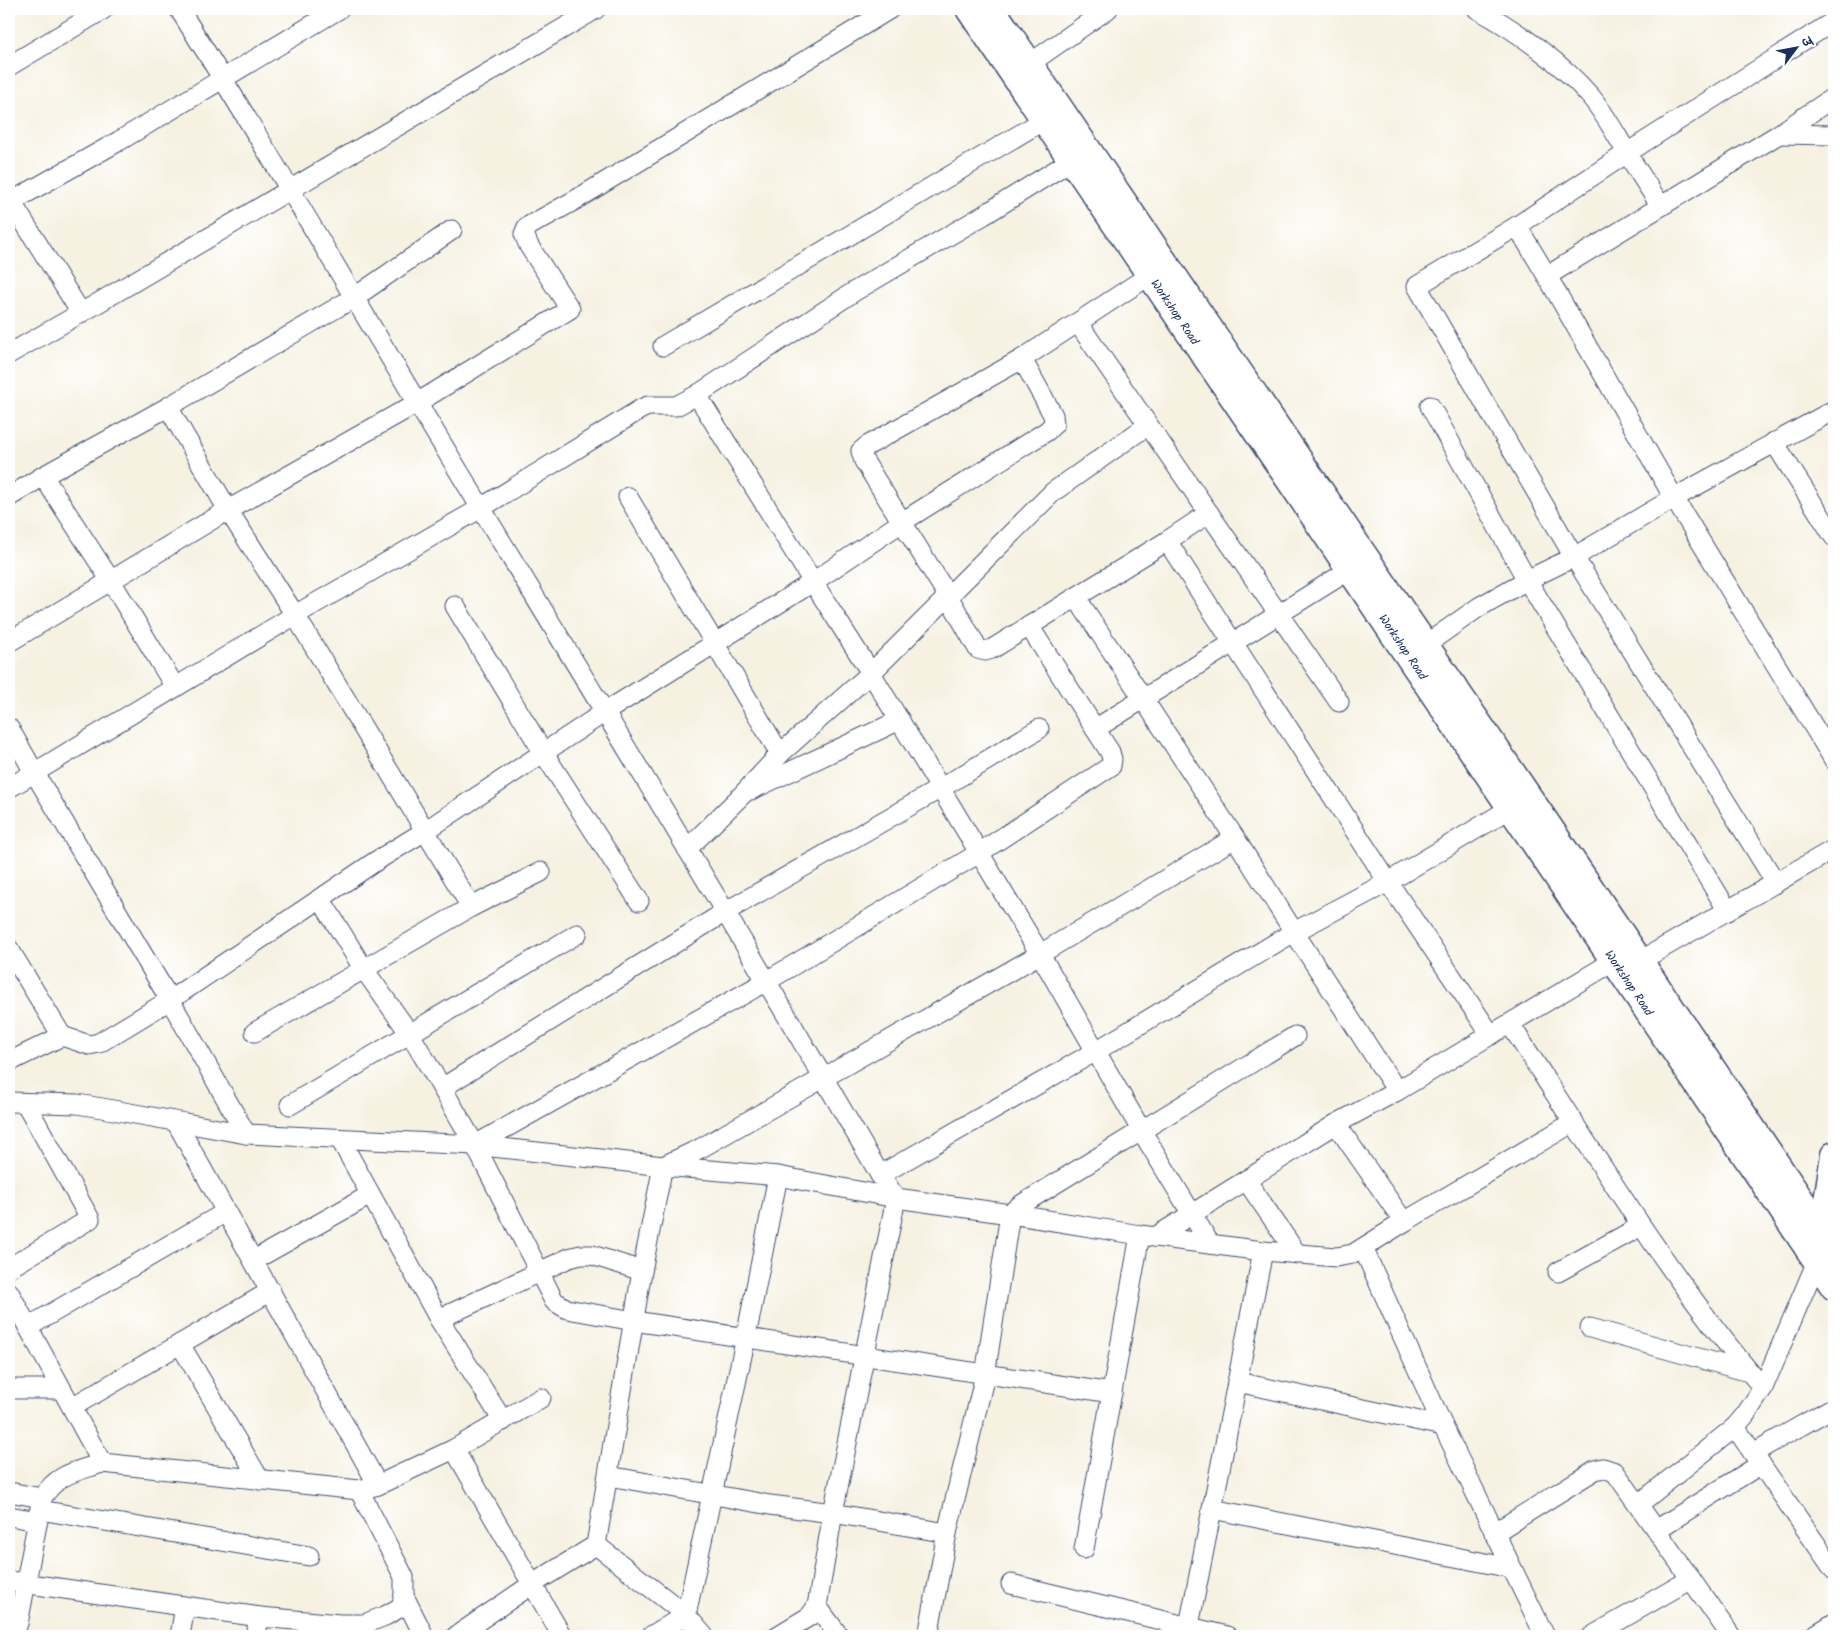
<svg xmlns="http://www.w3.org/2000/svg" width="1843" height="1645" font-family="Kalam,'Playpen Sans Deva',sans-serif">
  <style>
    .lines { fill: none; stroke-linecap: round; stroke-linejoin: round }
    .street-casing { stroke: #3c4c72; stroke-width: 21 }
    .secondary-casing { stroke: #3c4c72; stroke-width: 29 }
    .street { stroke: #fff; stroke-width: 19 }
    .secondary { stroke: #fff; stroke-width: 26 }
    .labels { text-anchor: middle; stroke-width: 4.5; stroke-linejoin: round; paint-order: stroke }
    .street-label { font-size: 12px; fill: #1b2f5e; stroke: #fff }
  </style>
  <rect width="100%" height="100%" fill="#fff"/>
  <filter id="ink" filterUnits="userSpaceOnUse"><feTurbulence type="fractalNoise" baseFrequency=".02" numOctaves="2"/><feDisplacementMap in="SourceGraphic" scale="10" xChannelSelector="R" yChannelSelector="G"/><feConvolveMatrix kernelMatrix="1 2 1 2 8 2 1 2 1" color-interpolation-filters="sRGB"/></filter>
  <filter id="wash" filterUnits="userSpaceOnUse"><feTurbulence type="fractalNoise" baseFrequency=".0096" numOctaves="4" result="noise"/><feDisplacementMap in="SourceGraphic" scale="20" xChannelSelector="R" yChannelSelector="G"/><feGaussianBlur stdDeviation="1.12" result="paint"/><feColorMatrix in="noise" values="0 0 0 0 0 0 0 0 0 0 0 0 0 0 0 0 0 1.4 0 .05"/><feComposite in="paint" operator="in"/></filter>
  <g filter="url(#wash)">
    <rect width="100%" height="100%" fill="#f6f1e1"/>
  </g>
  <g filter="url(#ink)">
    <g class="lines">
      <defs>
        <g id="street">
          <path d="M179 9C265 144 344 282 427 419 579 670 733 921 880 1175L896 1198 833 1513 817 1606"/>
          <path d="M1477 9C1515 29 1563 64 1591 97 1605 114 1615 133 1626 151 1637 170 1649 188 1661 206"/>
          <polyline points="1029,64 1108,9"/>
          <polyline points="9,66 104,9"/>
          <polyline points="1779,134 1834,135"/>
          <polyline points="9,198 81,313"/>
          <polyline points="9,203 119,141 339,9"/>
          <polyline points="1517,226 1547,276 1674,498 1834,760"/>
          <polyline points="1547,276 1779,134 1834,97"/>
          <polyline points="1078,323 1339,702"/>
          <polyline points="663,346 1044,120"/>
          <polyline points="9,354 81,313 596,9"/>
          <polyline points="1022,359 867,446 861,451 864,461 948,596 978,649 985,651 992,649 1167,541 1209,513"/>
          <polyline points="697,395 813,582 871,673 1040,954 1141,1130 1210,1244"/>
          <polyline points="1430,406 1527,580 1728,911"/>
          <polyline points="168,407 228,510 295,615 471,907"/>
          <polyline points="1774,442 1834,537"/>
          <polyline points="43,476 111,581 175,687"/>
          <polyline points="9,497 43,476 168,407 355,297 452,230"/>
          <polyline points="628,497 780,754"/>
          <polyline points="1167,541 1388,882 1491,1035"/>
          <polyline points="1076,597 1235,838 1294,932 1397,1091"/>
          <polyline points="455,606 543,752 639,901"/>
          <polyline points="9,642 228,510 417,403 570,309 529,246 524,234 527,227 577,199 890,9"/>
          <polyline points="1425,645 1479,607 1527,580 1574,557 1674,498 1834,410"/>
          <polyline points="9,728 34,772 170,1000 246,1134"/>
          <polyline points="1095,729 1359,564"/>
          <polyline points="9,788 295,615 481,508 641,409 648,406 676,406 697,395 855,291 984,215 1072,160"/>
          <polyline points="751,790 900,720"/>
          <polyline points="687,849 743,794 780,754 871,673 1053,492 1148,425"/>
          <polyline points="1776,883 1574,557 1417,286 1517,226 1627,153 1834,21"/>
          <polyline points="320,898 363,968 410,1034 442,1088 475,1145 554,1301 567,1309 634,1321 1112,1393"/>
          <polyline points="9,949 62,1036"/>
          <polyline points="1640,961 1834,849"/>
          <path d="M1510 1024C1590 1147 1667 1275 1763 1388"/>
          <polyline points="255,1032 471,907 541,872"/>
          <polyline points="9,1062 62,1036 89,1045 99,1043 170,1000 376,861 425,831 605,712 813,582 902,522 1047,431 1054,424 1053,415 1022,359 1150,275"/>
          <polyline points="442,1088 725,912 941,788 1039,729"/>
          <polyline points="9,1102 77,1104 102,1108 246,1134 475,1145 663,1166 778,1176 896,1198 1010,1214 1140,1235 1263,1251 1336,1257 1353,1254 1404,1222 1574,1122"/>
          <polyline points="290,1105 577,934"/>
          <polyline points="176,1122 378,1485"/>
          <polyline points="1336,1124 1404,1222"/>
          <polyline points="340,1139 439,1319 503,1421"/>
          <polyline points="475,1145 767,981 979,853 1111,766 1112,759 1110,752 1029,626"/>
          <polyline points="880,1175 1096,1051 1294,932 1388,882 1511,808"/>
          <polyline points="1246,1180 1297,1254"/>
          <polyline points="1155,1237 1336,1124 1397,1091 1614,961"/>
          <polyline points="1363,1248 1443,1426 1545,1636"/>
          <polyline points="254,1260 370,1195"/>
          <polyline points="9,1268 90,1219 26,1104"/>
          <polyline points="1558,1272 1641,1226"/>
          <polyline points="9,1292 102,1463"/>
          <polyline points="439,1319 569,1258 581,1255 592,1255 642,1271"/>
          <polyline points="28,1327 226,1212"/>
          <polyline points="1590,1328 1749,1372"/>
          <polyline points="180,1344 260,1480"/>
          <polyline points="1237,1382 1443,1426"/>
          <polyline points="9,1389 61,1389"/>
          <polyline points="72,1407 271,1291"/>
          <polyline points="1735,1427 1834,1570"/>
          <polyline points="454,1449 562,1636"/>
          <polyline points="1753,1453 1834,1407"/>
          <polyline points="609,1476 770,1505 833,1513 947,1533"/>
          <polyline points="359,1490 404,1577 404,1596 424,1636"/>
          <polyline points="9,1492 42,1498"/>
          <polyline points="1639,1504 1735,1427 1746,1414 1763,1388 1817,1261"/>
          <polyline points="1212,1509 1511,1568"/>
          <polyline points="40,1510 309,1556"/>
          <polyline points="9,1516 38,1521"/>
          <polyline points="1656,1530 1761,1464"/>
          <polyline points="1494,1533 1595,1470 1603,1468 1615,1472 1731,1636"/>
          <polyline points="596,1545 686,1615 704,1636"/>
          <polyline points="1084,1549 1140,1235"/>
          <polyline points="9,1581 260,1617 340,1624 364,1624 385,1616 401,1607 404,1596"/>
          <polyline points="1011,1584 1227,1636"/>
          <path d="M18 1624 42 1498C58 1473 75 1472 102 1463L359 1490 378 1485 454 1449 541 1398"/>
          <polyline points="180,1636 185,1606"/>
          <polyline points="255,1636 260,1617"/>
          <polyline points="456,1636 531,1585 596,1545 642,1271 663,1166 701,1148 1040,954 1235,838"/>
          <polyline points="651,1636 686,1615 746,1337 778,1176"/>
          <polyline points="777,1636 810,1616 817,1606 839,1636"/>
          <polyline points="928,1636 947,1533 985,1375 1010,1214 1019,1206 1295,1036"/>
          <polyline points="1187,1636 1263,1251"/>
          <polyline points="1592,1636 1691,1579"/>
          <polyline points="1813,1636 1834,1623"/>
        </g>
        <g id="secondary">
          <polyline points="969,9 1288,478 1834,1287"/>
          <polyline points="992,9 1558,840 1834,1249"/>
          <polyline points="1821,1241 1834,1155"/>
        </g>
      </defs>
      <!-- street casing -->
      <use href="#street" class="street-casing"/>
      <!-- secondary casing -->
      <use href="#secondary" class="secondary-casing"/>
      <!-- street -->
      <use href="#street" class="street"/>
      <!-- secondary -->
      <use href="#secondary" class="secondary"/>
    </g>
  </g>
  <g class="labels">
    <!-- street labels -->
    <g class="street-label">
      <text transform="translate(1175 312) rotate(56)" y="4">Workshop Road</text>
      <text transform="translate(1403 647) rotate(56)" y="4">Workshop Road</text>
      <text transform="translate(1629 983) rotate(56)" y="4">Workshop Road</text>
    </g>
  </g>
  <!-- margin -->
  <rect width="1843" height="1645" fill="none" stroke="#fff" stroke-width="30"/>
  <!-- north arrow -->
  <g transform="translate(1796 48) rotate(58)" stroke="#ffffff" stroke-width="4" paint-order="stroke">
  <path d="M0-4L9 19L0 12L-9 19Z" fill="#1b2f5e"/>
  <text y="-8" font-size="14" font-weight="bold" text-anchor="middle" fill="#1b2f5e">उ</text>
  </g>
</svg>
